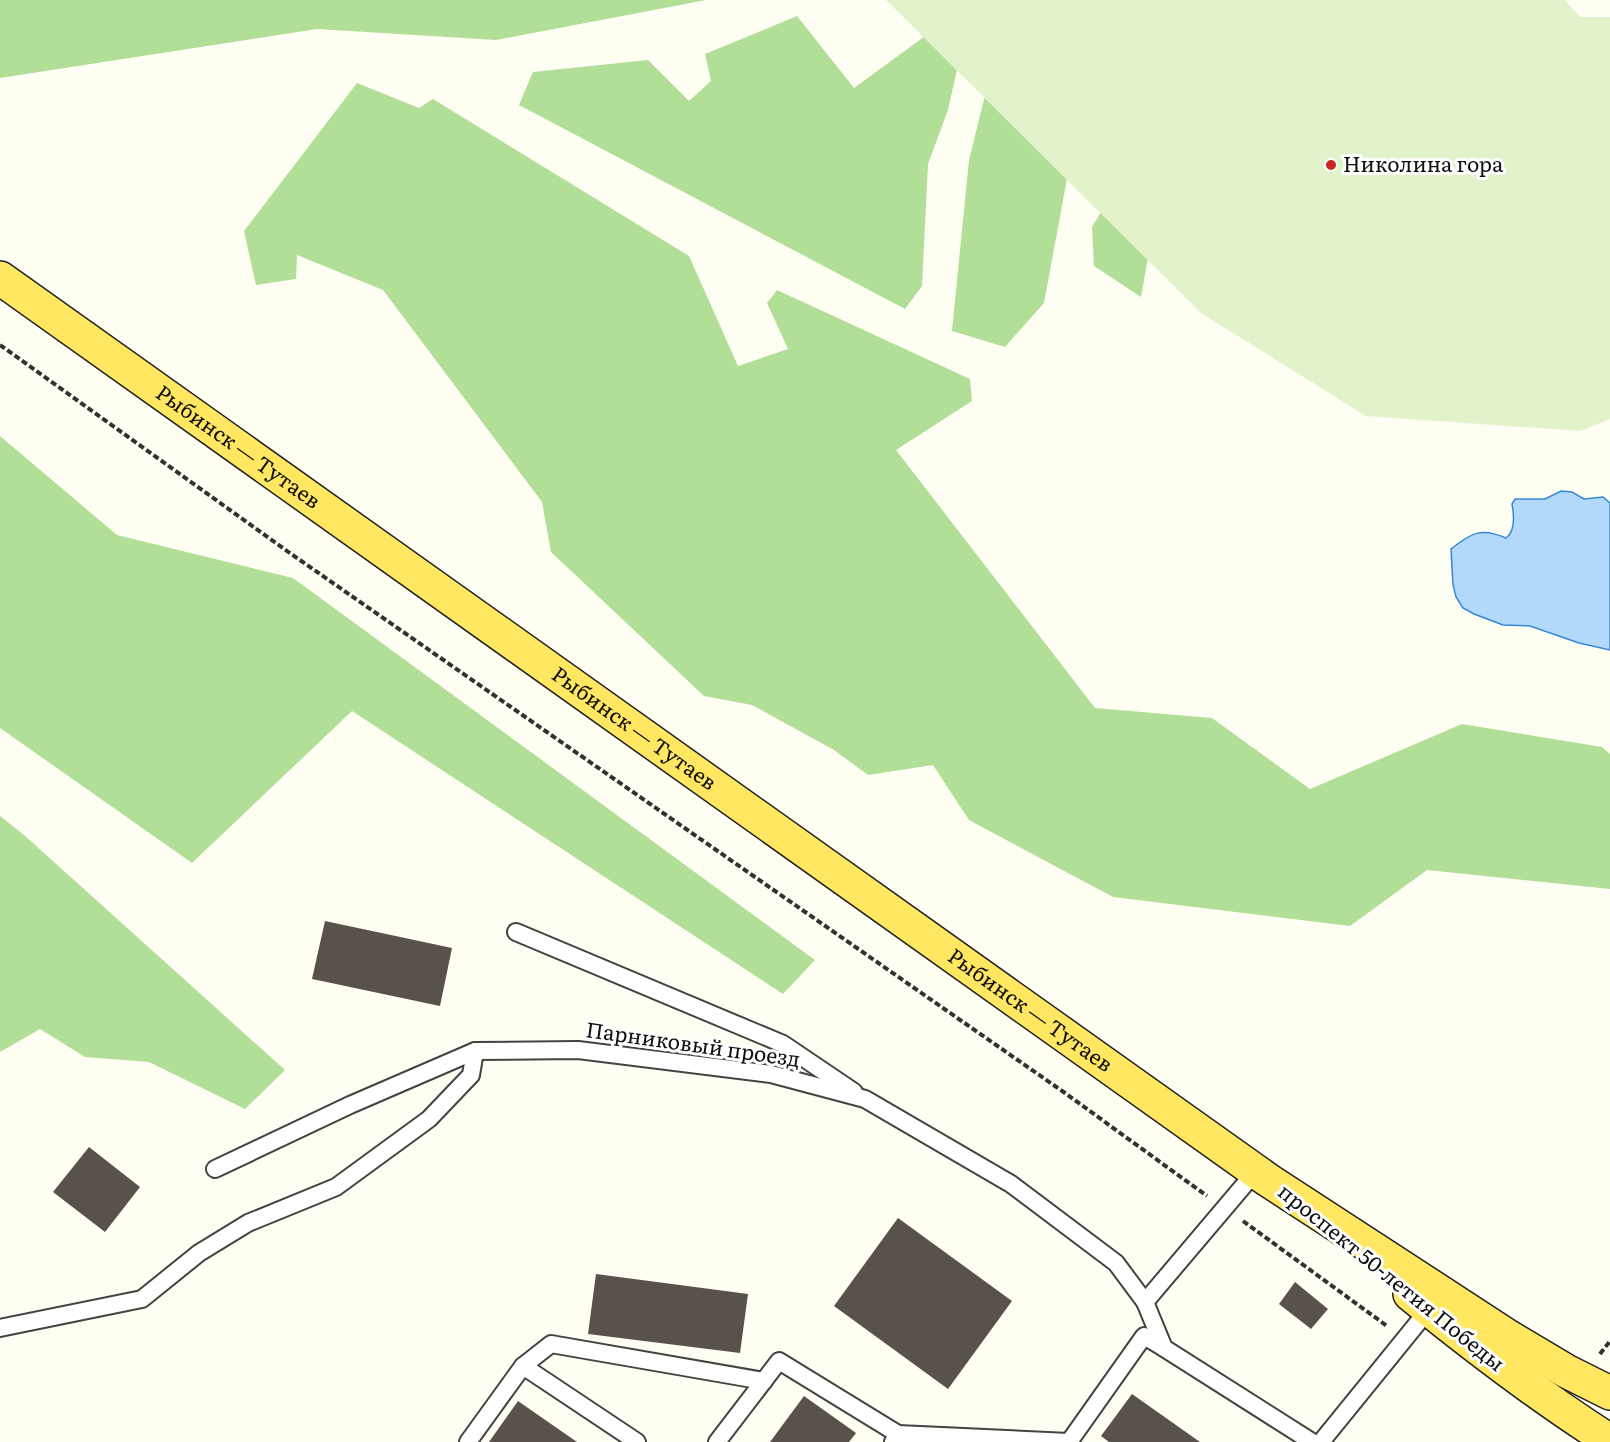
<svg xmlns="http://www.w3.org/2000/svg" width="1610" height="1442" font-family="Literata,serif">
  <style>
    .forest { fill: #b1df97 }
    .pitch { fill: #e2f3cb }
    .water { fill: #b3d9fa; stroke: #3688d6; stroke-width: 1.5 }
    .building { fill: #59524b }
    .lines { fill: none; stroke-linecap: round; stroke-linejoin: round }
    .service-casing { stroke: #434343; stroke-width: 20 }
    .primary-casing { stroke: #212121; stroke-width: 36 }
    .path { stroke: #323232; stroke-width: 4; stroke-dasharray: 6 3; stroke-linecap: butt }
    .service { stroke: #fff; stroke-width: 16 }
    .primary { stroke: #ffe762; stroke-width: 33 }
    .poi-dot { fill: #ca251e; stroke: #fff; stroke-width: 2 }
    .labels { text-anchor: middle; stroke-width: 6; stroke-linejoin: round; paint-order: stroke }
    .poi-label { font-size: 21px; fill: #101010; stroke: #fff; text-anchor: start }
    .street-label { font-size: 21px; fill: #101010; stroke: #fff }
  </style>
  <rect width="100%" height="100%" fill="#fffef2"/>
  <!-- forest -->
  <g class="forest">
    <polygon points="0,0 706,0 496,40 317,29 0,78"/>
    <polygon points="797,16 854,88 943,23 963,43 948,110 928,164 922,286 905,309 519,105 533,72 648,60 689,101 711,81 705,54"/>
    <polygon points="995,55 1074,141 1044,303 1005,347 952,331 969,160"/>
    <polygon points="357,83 419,108 433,99 689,256 738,366 788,349 767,303 777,290 970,379 972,401 896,450 1095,708 1212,718 1310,789 1462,724 1602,747 1610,754 1610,889 1427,870 1350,926 1113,897 969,820 933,765 868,775 834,750 752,705 704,696 551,552 542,502 383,290 297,255 296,279 256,285 244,231"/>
    <polygon points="1113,192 1151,241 1141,297 1094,266 1092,227"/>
    <polygon points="0,436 117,535 293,578 815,960 783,994 352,711 192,863 0,728"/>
    <polygon points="0,816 24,835 285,1070 245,1109 149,1062 85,1057 40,1029 0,1052"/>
  </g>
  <!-- pitch -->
  <polygon class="pitch" points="886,0 1565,0 1580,17 1610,17 1610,419 1580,431 1366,416 1201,313"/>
  <!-- water -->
  <path class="water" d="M1561 491 1572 492 1584 499 1603 497 1610 503V650L1579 643 1530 626 1503 625 1474 614 1463 608 1456 597 1453 585 1451 549C1471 533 1481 527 1506 538 1516 531 1514 515 1512 504L1515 499H1545Z"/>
  <!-- building -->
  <g class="building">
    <polygon points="325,921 452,948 440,1006 312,979"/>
    <polygon points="89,1147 140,1187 105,1232 53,1192"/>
    <polygon points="898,1218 1012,1301 948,1389 834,1306"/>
    <polygon points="596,1274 748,1294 740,1353 588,1334"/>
    <polygon points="1295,1282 1328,1309 1311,1329 1279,1304"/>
    <polygon points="1132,1394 1200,1442 1109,1442 1101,1436"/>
    <polygon points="804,1396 856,1433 849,1442 770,1442"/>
    <polygon points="518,1401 577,1442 489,1442"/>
  </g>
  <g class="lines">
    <defs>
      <g id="service">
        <polyline points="516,932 783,1044 854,1092"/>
        <polyline points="215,1169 350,1105 475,1051 578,1050 771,1074 865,1099 1011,1184 1116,1263 1145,1302 1164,1348 1312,1442"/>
        <polyline points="1145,1302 1256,1171"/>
        <polyline points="0,1328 142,1299 199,1253 248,1223 336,1187 429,1119 471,1075 475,1051"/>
        <polyline points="468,1442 523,1366"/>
        <polyline points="637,1442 523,1366 551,1344 764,1381"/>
        <polyline points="717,1442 779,1361 898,1434"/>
        <polyline points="893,1442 898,1434 1069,1442"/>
        <polyline points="1069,1442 1144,1336 1164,1348"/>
        <polyline points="1321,1442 1429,1309"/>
      </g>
      <g id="primary">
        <path id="s1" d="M0 278 1268 1180 1509 1337 1566 1371 1610 1393"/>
        <path d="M1410 1294C1475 1347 1539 1396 1610 1441"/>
      </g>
    </defs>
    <!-- service casing -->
    <use href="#service" class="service-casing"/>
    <!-- primary casing -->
    <use href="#primary" class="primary-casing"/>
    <!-- path -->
    <g class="path">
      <polyline points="0,345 287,551 1065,1093 1207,1196"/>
      <polyline points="1243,1221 1387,1326"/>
      <polyline points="1600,1354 1610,1341"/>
    </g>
    <!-- service -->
    <use href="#service" class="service"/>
    <!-- primary -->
    <use href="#primary" class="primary"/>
  </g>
  <!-- markers -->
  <circle class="poi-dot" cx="1331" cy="165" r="6"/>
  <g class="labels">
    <!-- poi labels -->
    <g class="poi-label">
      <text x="1343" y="172">Николина гора</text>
    </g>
    <!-- street labels -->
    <g class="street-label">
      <text dy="7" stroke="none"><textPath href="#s1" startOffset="292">Рыбинск — Тутаев</textPath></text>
      <text dy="7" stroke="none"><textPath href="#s1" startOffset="778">Рыбинск — Тутаев</textPath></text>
      <text dy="7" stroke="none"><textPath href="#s1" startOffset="1264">Рыбинск — Тутаев</textPath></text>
      <text transform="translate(693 1045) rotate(8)" y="7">Парниковый проезд</text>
      <text transform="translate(1391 1278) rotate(39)" y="7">проспект 50-летия Победы</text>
    </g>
  </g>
</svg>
